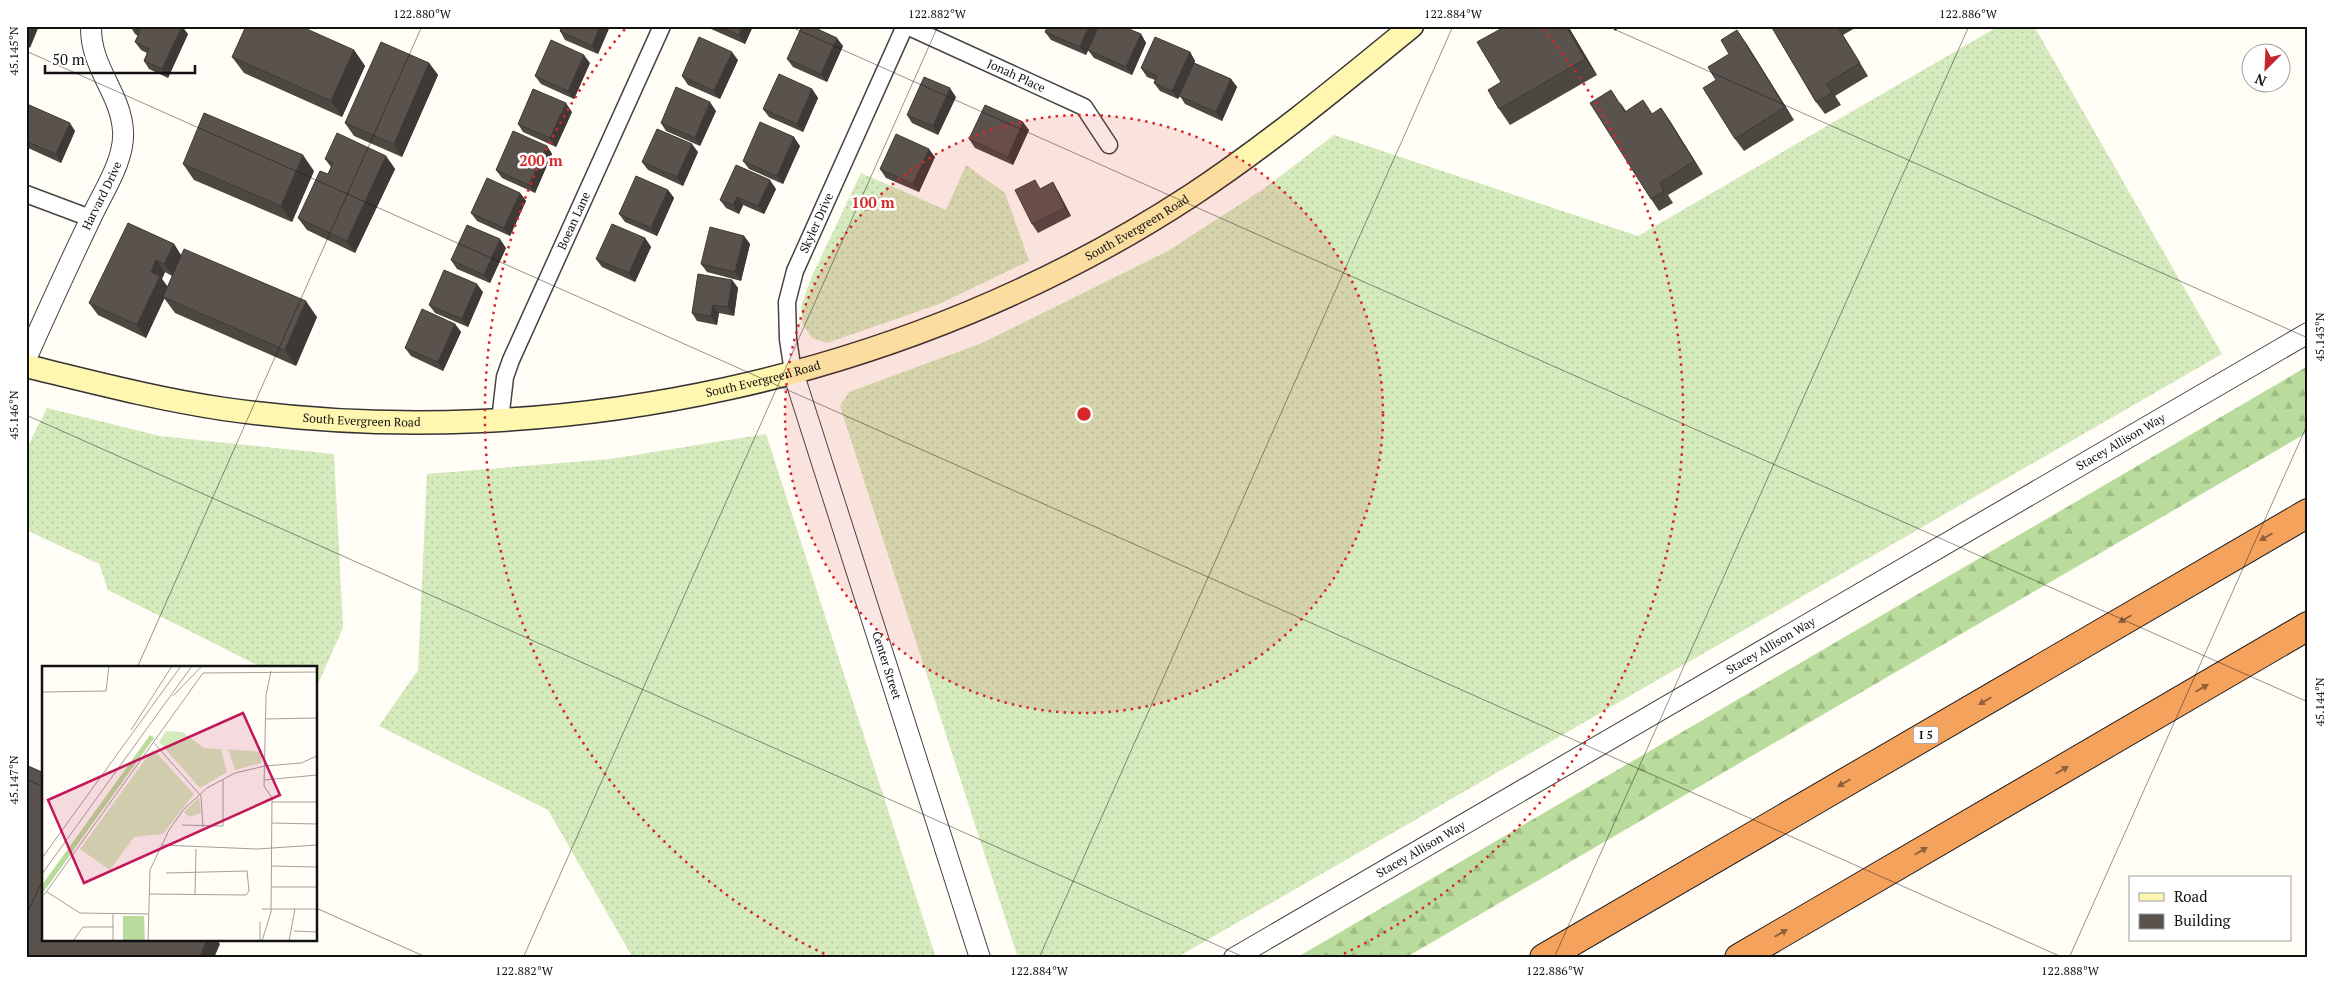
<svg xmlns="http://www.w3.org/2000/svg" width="2334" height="984" font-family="'PT Serif',serif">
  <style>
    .grass { fill: url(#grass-dots) }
    .forest { fill: url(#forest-firs) }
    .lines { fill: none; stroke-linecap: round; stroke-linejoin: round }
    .minor-casing { stroke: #444; stroke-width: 19 }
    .tertiary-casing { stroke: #444; stroke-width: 22 }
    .secondary-casing { stroke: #333; stroke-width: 25 }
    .motorway-casing { stroke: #222; stroke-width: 30 }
    .minor { stroke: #fff; stroke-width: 16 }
    .tertiary { stroke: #fff; stroke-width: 20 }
    .secondary { stroke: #fff6b0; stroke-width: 22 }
    .motorway { stroke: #f5a25d; stroke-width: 28 }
    .wall { fill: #4d4742; fill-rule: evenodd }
    .shaded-wall { fill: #3f3936 }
    .building { fill: #5a524d; stroke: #3f3936 }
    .oneway { fill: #8e613b }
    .ticks { fill: none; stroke: #111; stroke-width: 1; stroke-opacity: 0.45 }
    .ring { fill: none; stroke: #d62828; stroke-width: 2.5; stroke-dasharray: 2.5 5 }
    .labels { text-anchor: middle; stroke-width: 5; stroke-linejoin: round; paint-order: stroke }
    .shield { fill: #fff; stroke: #585858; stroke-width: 1 }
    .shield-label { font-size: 11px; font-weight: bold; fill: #111 }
    .street-label { font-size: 12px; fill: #111; stroke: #fff }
    .inset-road { fill: none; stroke: #a09f9a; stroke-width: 1 }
    .view { fill: #c2185b; fill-opacity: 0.15; stroke: #c2185b; stroke-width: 2.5 }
    .inset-edge { fill: none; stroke: #111; stroke-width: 2.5 }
    .centre { fill: #d62828; stroke: #fff; stroke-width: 2.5 }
    .ring-label { font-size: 15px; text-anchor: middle; font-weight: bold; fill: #d62828; stroke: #fff; stroke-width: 5; stroke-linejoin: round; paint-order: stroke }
    .neatline { fill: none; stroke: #111; stroke-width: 2 }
    .ticks-label { font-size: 12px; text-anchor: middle; fill: #111 }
  </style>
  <defs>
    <pattern id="grass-dots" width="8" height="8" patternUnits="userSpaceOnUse" patternTransform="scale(1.25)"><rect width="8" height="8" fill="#d5ebbd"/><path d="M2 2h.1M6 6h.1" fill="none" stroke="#b6c8a1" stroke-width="1.8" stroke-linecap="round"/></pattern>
    <pattern id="forest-firs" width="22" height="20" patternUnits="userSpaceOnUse" patternTransform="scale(1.25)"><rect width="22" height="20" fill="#b9dc9c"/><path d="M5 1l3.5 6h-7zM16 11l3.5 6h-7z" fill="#9ebc85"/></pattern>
  </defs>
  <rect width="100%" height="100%" fill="#fffdf5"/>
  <!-- grass -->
  <g class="grass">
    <polygon points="1999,26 2034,26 2222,354 1176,958 1018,958 840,406 849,392 982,343 1168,251 1262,190 1334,135 1638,236"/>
    <polygon points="966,165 1005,193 1029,261 939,304 827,343 812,338 803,325 801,307 811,278 861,173 946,210"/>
    <polygon points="47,408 160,436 334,454 343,628 316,688 316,668 263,668 108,590 99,564 26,530 26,450"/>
    <polygon points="766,434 936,958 633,958 548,810 379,726 418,670 427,474 610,459"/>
  </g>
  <!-- forest -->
  <polygon class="forest" points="2308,366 2308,432 1405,958 1296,958"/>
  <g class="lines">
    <defs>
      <g id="minor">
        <path id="s1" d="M907 26 1084 107 1109 145"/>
        <polyline points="26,194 90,218"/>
        <path id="s2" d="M793 372 788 339 787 302 795 271 905 26"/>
        <path id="s3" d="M500 420 505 377 511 360 662 26"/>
      </g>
      <g id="tertiary">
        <path id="s4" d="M26 359C47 312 68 266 90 220 102 193 125 161 123 131 121 93 90 68 91 26"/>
        <path id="s5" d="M793 372 980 958"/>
        <path id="s6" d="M1234 958 2308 333"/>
      </g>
      <g id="secondary">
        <path id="s7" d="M26 366C92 382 157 399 224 409 556 456 911 379 1192 195 1269 144 1340 85 1412 26"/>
      </g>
      <g id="motorway">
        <polyline points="1544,958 2308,513"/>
        <polyline points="1739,958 2308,626"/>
      </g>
    </defs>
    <!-- minor casing -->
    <use href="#minor" class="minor-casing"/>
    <!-- tertiary casing -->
    <use href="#tertiary" class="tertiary-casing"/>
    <!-- secondary casing -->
    <use href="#secondary" class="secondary-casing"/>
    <!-- motorway casing -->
    <use href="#motorway" class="motorway-casing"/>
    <!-- minor -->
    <use href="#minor" class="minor"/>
    <!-- tertiary -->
    <use href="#tertiary" class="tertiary"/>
    <!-- secondary -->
    <use href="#secondary" class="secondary"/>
    <!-- motorway -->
    <use href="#motorway" class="motorway"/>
  </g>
  <!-- wall -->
  <g class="wall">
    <polygon points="130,26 188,34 168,78 149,69 144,61 147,53 141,50 135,42 138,36 135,34"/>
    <polygon points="562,26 610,26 598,54 565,40 560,31"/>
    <polygon points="709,26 753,26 745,44 711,29"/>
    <polygon points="1568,26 1597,75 1510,125 1499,109 1501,82"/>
    <polygon points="1612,26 1621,26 1615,31"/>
    <polygon points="1771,26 1853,26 1855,28 1843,35 1868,76 1835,96 1841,105 1825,114 1816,102"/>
    <polygon points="1045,32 1141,34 1146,43 1132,75 1094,58 1088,50 1086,55 1051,40"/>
    <polygon points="1746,43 1794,120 1744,151 1735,139 1729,54"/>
    <polygon points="843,46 827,82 793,67 787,59"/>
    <polygon points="354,50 365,66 342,117 244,73 232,57"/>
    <polygon points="1190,52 1195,61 1194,63 1231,79 1237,87 1222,121 1185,104 1180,96 1178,99 1160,91 1154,83 1155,80 1147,77 1141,68"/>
    <polygon points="738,60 720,99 688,85 682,76"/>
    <polygon points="429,63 438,75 402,157 354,136 345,123"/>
    <polygon points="590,63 574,99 541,84 535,76"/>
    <polygon points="812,89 818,98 803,132 769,117 763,109"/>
    <polygon points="956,97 938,135 912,123 907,115"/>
    <polygon points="1620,102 1626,111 1653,114 1661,108 1670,121 1703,174 1668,195 1673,203 1659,211 1651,199"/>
    <polygon points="26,105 75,131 61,163 26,147"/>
    <polygon points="716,111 700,146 666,131 661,123"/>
    <polygon points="572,112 556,147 523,132 518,124"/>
    <polygon points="1029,130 1013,165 975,148 969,139"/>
    <polygon points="547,146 552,154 535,193 502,178 496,170"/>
    <polygon points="800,146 783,184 749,169 743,161"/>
    <polygon points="698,152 683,186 648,170 642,162"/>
    <polygon points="386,156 395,169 355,253 307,230 298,218 328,174 331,167 325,159"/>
    <polygon points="935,157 919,192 886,178 880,169"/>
    <polygon points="183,164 314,171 292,222 194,180"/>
    <polygon points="1041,188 1058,191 1071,216 1038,233 1032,224"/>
    <polygon points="776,189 764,214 743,205 739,214 726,208 720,200"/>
    <polygon points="668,190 674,198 657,236 625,222 619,214"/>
    <polygon points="520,193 526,201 510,236 477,221 471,213"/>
    <polygon points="744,236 750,244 741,281 707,272 701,264"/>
    <polygon points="645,238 651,247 635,282 602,267 596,259"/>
    <path d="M174 244 181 255 317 317 296 366 175 313 164 298 146 338 98 315 89 303ZM165 272 172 276 168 287 162 279Z"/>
    <polygon points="506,248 490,283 457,269 451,260"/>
    <polygon points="732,280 738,288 734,316 719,313 717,325 697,321 692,313"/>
    <polygon points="483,292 468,327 435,313 429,305"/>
    <polygon points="455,324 461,332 443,371 411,356 405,348"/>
  </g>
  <!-- shaded-wall -->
  <g class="shaded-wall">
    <polygon points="26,26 39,26 30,48 26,43"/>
    <polygon points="182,26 188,34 168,78 162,69"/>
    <polygon points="600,26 610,26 598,54 592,46"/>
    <polygon points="743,26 753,26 745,44 739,35"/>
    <polygon points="1089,26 1099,26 1086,55 1080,47"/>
    <polygon points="1566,26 1568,26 1597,75 1585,59"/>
    <polygon points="1737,30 1746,43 1794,120 1785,107"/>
    <polygon points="1141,34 1146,43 1132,75 1126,67"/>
    <polygon points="837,38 843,46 827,82 821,74"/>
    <polygon points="354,50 365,66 342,117 331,101"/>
    <polygon points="732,52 738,60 720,99 714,91"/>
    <polygon points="1190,52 1195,61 1178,99 1172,91"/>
    <polygon points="584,55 590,63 574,99 568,91"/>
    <polygon points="429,63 438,75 402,157 394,144"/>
    <polygon points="1231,79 1237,87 1222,121 1216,112"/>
    <polygon points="1826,84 1835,96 1841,105 1832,93"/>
    <polygon points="950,88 956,97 938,135 933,126"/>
    <polygon points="812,89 818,98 803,132 797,124"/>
    <polygon points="710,102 716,111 700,146 695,138"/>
    <polygon points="566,103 572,112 556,147 550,138"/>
    <polygon points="1661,108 1670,121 1703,174 1694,161"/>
    <polygon points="1023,122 1029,130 1013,165 1008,157"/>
    <polygon points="70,123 75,131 61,163 56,154"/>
    <polygon points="794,137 800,146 783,184 777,176"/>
    <polygon points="692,144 698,152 683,186 677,177"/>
    <polygon points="547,146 552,154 535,193 529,185"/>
    <polygon points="929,149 935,157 919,192 913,184"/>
    <polygon points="303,155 314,171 292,222 281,206"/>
    <polygon points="386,156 395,169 355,253 347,241"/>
    <polygon points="770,180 776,189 764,214 758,206"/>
    <polygon points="1053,182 1058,191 1071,216 1065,208"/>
    <polygon points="668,190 674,198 657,236 651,228"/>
    <polygon points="520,193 526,201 510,236 504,228"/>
    <polygon points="737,197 743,205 739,214 733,205"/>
    <polygon points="744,236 750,244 741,281 735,272"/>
    <polygon points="645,238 651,247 635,282 629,273"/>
    <polygon points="500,239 506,248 490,283 484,275"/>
    <polygon points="174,244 182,257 173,276 164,264"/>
    <polygon points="156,260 165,272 162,279 169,289 146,338 137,325 151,272"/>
    <polygon points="732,280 738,288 734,316 728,307"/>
    <polygon points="477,284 483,292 468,327 462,319"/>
    <polygon points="306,301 317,317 296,366 285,350"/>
    <polygon points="713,305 719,313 717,325 711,316"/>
    <polygon points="455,324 461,332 443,371 438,362"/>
    <polygon points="207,940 217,940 220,944 214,958 199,958"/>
  </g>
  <!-- building -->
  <g class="building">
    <polygon points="130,26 182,26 162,69 144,61 149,49 135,42 140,31"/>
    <polygon points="246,26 300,26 354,50 331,101 232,57"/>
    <polygon points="562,26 600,26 592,46 560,31"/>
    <polygon points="718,26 743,26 739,35"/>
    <polygon points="802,26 811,26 837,38 821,74 787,59"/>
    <polygon points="1048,26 1089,26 1080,47 1045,32"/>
    <polygon points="1099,26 1122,26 1141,34 1126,67 1088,50"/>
    <polygon points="1506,26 1566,26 1585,59 1499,109 1488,90 1501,82 1477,42"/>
    <polygon points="1771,26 1837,26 1860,63 1826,84 1832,93 1816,102"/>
    <polygon points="1737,30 1785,107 1735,139 1703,88 1716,80 1708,67 1729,54 1721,40"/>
    <polygon points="699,37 732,52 714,91 682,76"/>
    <polygon points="1155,37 1190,52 1172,91 1154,83 1157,76 1141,68"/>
    <polygon points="551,40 584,55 568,91 535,76"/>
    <polygon points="381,42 429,63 394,144 345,123"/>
    <polygon points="1194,63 1231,79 1216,112 1179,96"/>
    <polygon points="779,74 812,89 797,124 763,109"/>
    <polygon points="924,77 950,88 933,126 907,115"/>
    <polygon points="676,87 710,102 695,138 661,123"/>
    <polygon points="533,89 566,103 550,138 518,124"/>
    <polygon points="1611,90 1625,112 1643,100 1652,114 1661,108 1694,161 1660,183 1664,191 1651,199 1590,103"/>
    <polygon points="27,104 70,123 56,154 26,141"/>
    <polygon points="985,105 1023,122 1008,157 969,139"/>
    <polygon points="204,113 303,155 281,206 183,164"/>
    <polygon points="760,122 794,137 777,176 743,161"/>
    <polygon points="657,129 692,144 677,177 642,162"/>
    <polygon points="513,131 547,146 529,185 496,170"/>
    <polygon points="337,133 386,156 347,241 298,218 320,171 328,174 333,163 325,159"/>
    <polygon points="896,134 929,149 913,184 880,169"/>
    <polygon points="736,165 770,180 758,206 737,197 733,205 720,200"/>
    <polygon points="636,176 668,190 651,228 619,214"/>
    <polygon points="487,178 520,193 504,228 471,213"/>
    <polygon points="1035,180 1040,189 1053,182 1065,208 1032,224 1015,190"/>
    <polygon points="128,223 174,244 164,264 156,260 151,272 160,276 137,325 89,303"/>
    <polygon points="612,224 645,238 629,273 596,259"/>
    <polygon points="467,225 500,239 484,275 451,260"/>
    <polygon points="710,227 744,236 735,272 701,264"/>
    <polygon points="184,249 306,301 285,350 163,297"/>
    <polygon points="444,270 477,284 462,319 429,305"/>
    <polygon points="698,274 732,280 728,307 713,305 711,316 692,313"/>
    <polygon points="422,309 455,324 438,362 405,348"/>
    <polygon points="26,765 44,773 44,940 207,940 199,958 26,958"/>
  </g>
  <!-- one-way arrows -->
  <defs><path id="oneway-solid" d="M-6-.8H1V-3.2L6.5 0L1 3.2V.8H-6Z" transform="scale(1.25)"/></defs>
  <g class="oneway">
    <use href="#oneway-solid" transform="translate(2266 537) rotate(150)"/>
    <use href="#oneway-solid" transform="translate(2125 619) rotate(150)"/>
    <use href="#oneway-solid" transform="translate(2202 688) rotate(-30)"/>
    <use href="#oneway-solid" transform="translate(1985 701) rotate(150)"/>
    <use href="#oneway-solid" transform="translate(2062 770) rotate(-30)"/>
    <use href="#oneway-solid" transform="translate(1844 783) rotate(150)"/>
    <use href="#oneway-solid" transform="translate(1921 851) rotate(-30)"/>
    <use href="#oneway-solid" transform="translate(1781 933) rotate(-30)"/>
  </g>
  <!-- ticks -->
  <path class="ticks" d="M789 26 2308 702M1607 26 2308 338M26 51 2064 958M26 415 1246 958M137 668 422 26M26 779 44 787M316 908 428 958M26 916 44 877M523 958 938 26M1039 958 1453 26M1554 958 1969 26M2069 958 2308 423"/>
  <!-- distance rings -->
  <circle cx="1084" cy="414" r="299" fill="#d62828" fill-opacity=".12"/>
  <g class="ring">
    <circle cx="1084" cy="414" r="299"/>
    <path d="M831 957A599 599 0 0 1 625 29M1543 29A599 599 0 0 1 1337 957"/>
  </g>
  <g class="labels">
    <!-- shield labels -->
    <rect class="shield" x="1913.5" y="726.5" width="25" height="17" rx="4"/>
    <g class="shield-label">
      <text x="1926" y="739">I 5</text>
    </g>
    <!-- street labels -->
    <g class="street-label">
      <text dy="4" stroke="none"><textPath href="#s1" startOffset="120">Jonah Place</textPath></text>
      <text dy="4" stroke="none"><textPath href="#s4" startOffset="180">Harvard Drive</textPath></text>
      <text dy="4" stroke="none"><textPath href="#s3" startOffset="214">Boean Lane</textPath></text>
      <text dy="4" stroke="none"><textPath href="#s2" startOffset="155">Skyler Drive</textPath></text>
      <text dy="4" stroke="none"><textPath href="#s7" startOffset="1151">South Evergreen Road</textPath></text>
      <text dy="4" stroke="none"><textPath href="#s7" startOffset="746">South Evergreen Road</textPath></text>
      <text dy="4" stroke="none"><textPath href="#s7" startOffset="341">South Evergreen Road</textPath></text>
      <text dy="4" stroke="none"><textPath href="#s6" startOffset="1026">Stacey Allison Way</textPath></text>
      <text dy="4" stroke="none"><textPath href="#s6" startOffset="621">Stacey Allison Way</textPath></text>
      <text dy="4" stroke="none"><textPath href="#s5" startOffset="308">Center Street</textPath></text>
      <text dy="4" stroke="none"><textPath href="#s6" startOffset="216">Stacey Allison Way</textPath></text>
    </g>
  </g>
  <!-- overview -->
  <g transform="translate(42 666)">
    <rect width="275" height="275" fill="#fffdf5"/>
    <path d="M124 65 140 66 162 82 179 83 185 106 158 122 117 76ZM111 83 152 128 121 168 92 171 68 204 38 183ZM186 83 219 86V97L193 104ZM157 131 159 147 147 151 142 146Z" fill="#d5ebbd"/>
    <path d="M108 69 112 72 0 228V219ZM81 250H102L103 275H81Z" fill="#b9dc9c"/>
    <path class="inset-road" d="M0 26 64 25 67 0M131 30 160 0M223 53 275 52M89 64 130 0M112 77 159 130 161 161M222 114 275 109M230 136H275M230 157 275 158M140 159 181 160V114M119 179 215 183 275 179M0 192 139 0M229 200 275 201M0 208 150 0M229 221H275M5 226 38 247 107 248M107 228 204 229 207 225 205 205 124 207M2 229 161 7 275 6M153 229 154 183M220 243H275M252 265 275 266M31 275 41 261H71M71 275V248M106 275 108 204 127 164 142 143 165 122 193 107 223 100 259 97 275 90M218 275V256M220 275 229 246 230 132 222 120 224 29 229 5M247 275 253 243"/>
    <path class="view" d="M201 47 238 129 42 217 6 134Z"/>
    <rect width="275" height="275" class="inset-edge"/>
  </g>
  <circle cx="1084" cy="414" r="8" class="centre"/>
  <g class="ring-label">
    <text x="541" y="166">200 m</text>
    <text x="873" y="208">100 m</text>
  </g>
  <!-- border -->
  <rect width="2334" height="984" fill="none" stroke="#ffffff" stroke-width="55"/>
  <!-- legend -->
  <rect x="2129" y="876" width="162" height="65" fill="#ffffff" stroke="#a0a0a0"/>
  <rect x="2139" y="893" width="25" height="8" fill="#fff6b0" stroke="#a0a0a0"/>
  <text x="2174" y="902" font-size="15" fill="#111111">Road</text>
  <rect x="2139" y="914" width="25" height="15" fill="#5a524d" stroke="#a0a0a0"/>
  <text x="2174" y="926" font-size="15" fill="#111111">Building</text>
  <!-- north arrow -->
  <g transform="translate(2266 68) rotate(204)"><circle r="24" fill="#ffffff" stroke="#a0a0a0"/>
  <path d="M0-4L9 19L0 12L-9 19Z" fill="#c4262e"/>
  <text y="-8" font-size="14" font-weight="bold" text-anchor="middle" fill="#111111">N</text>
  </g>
  <!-- scale -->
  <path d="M45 65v8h150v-8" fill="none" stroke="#111111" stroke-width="2.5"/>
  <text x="52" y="65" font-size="15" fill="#111111" stroke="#ffffff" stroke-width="4" paint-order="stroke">50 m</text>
  <rect x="28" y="28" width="2278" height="928" class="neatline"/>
  <g class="ticks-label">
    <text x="422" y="18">122.880°W</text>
    <text x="937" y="18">122.882°W</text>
    <text x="1453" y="18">122.884°W</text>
    <text x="1968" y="18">122.886°W</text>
    <text transform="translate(14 51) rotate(-90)" y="4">45.145°N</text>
    <text transform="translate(2320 337) rotate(-90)" y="4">45.143°N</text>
    <text transform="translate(14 415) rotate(-90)" y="4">45.146°N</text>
    <text transform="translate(2320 702) rotate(-90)" y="4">45.144°N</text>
    <text transform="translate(14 780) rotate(-90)" y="4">45.147°N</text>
    <text x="524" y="975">122.882°W</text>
    <text x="1039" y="975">122.884°W</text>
    <text x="1555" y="975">122.886°W</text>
    <text x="2070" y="975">122.888°W</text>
  </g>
</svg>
